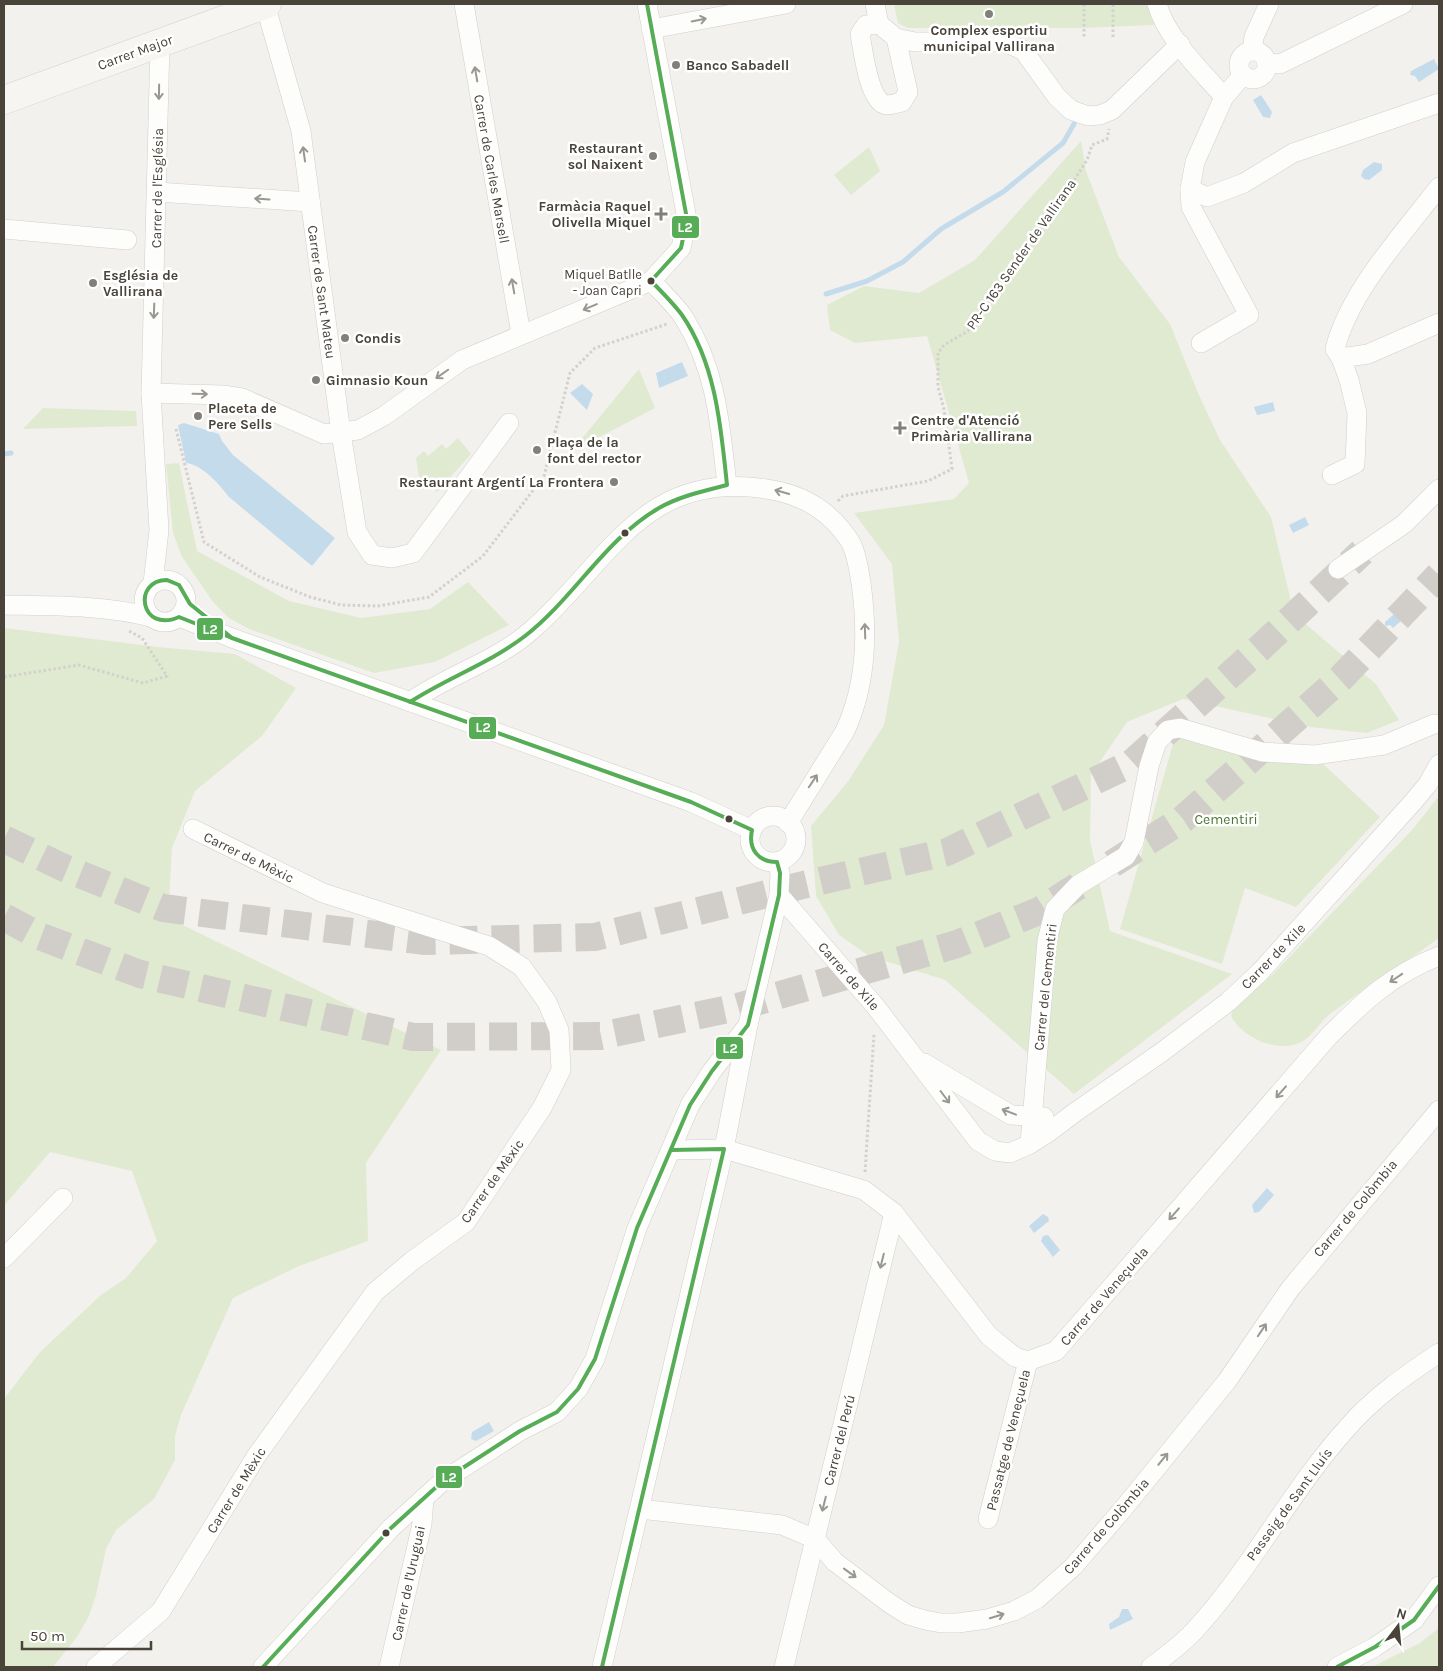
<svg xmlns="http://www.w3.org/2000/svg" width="1443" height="1671" font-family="Karla,sans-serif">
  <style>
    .green { fill: #e0ead1 }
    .water { fill: #c4dbec }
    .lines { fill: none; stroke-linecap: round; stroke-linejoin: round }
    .stream { stroke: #c4dbec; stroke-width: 5 }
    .highway-tunnel { stroke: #d1ceca; stroke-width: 28; stroke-dasharray: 28 14; stroke-linecap: butt }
    .street-casing { stroke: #d1cfcc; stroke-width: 20 }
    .secondary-casing { stroke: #d2cec6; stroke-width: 29 }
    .path { stroke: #d3d1cc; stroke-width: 3; stroke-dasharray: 2.5 2.5; stroke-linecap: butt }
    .street { stroke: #fdfdfc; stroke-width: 19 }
    .secondary { stroke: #f7f5f1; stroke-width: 28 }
    .bus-1-casing { stroke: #fff; stroke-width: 8 }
    .bus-1 { stroke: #56ad56; stroke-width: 4 }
    .oneway { stroke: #9a9791 }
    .poi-dot { fill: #848079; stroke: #fff; stroke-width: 2 }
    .bus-dot { fill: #49433a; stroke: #fff; stroke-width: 2 }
    .labels { text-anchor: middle; stroke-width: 5; stroke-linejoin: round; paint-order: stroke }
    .bus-label { font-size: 13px; fill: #49433a; stroke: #fff; text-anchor: end }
    .poi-label { font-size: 14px; font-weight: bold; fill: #49433a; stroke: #fff; text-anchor: start }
    .street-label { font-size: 14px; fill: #49433a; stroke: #fff }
    .park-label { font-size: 14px; fill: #4b7632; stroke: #fff }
    .line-badge { stroke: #fff; stroke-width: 2 }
    .badge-label { font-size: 14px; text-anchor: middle; font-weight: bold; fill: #fff }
  </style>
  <rect width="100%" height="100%" fill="#f3f1ee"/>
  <!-- green -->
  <g class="green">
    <polygon points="894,4 1152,4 1154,25 1081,28 908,28 898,23"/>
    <polygon points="1081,141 1086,171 1119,257 1170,324 1198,393 1220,440 1271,517 1294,614 1376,684 1399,720 1367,733 1310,727 1183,699 1127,722 1091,775 1090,840 1110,931 1232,974 1074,1094 945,980 869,956 839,935 816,896 811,826 849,780 884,725 899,642 892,564 854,513 954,499 969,483 927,336 855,343 830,330 827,305 864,286 919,293 975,260"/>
    <polygon points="869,147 880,171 851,195 834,175"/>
    <polygon points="639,369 655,408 571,452"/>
    <polygon points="43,408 136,411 137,426 23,429"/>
    <polygon points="458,438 471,454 437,492 419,477 416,458 424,451 428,456 442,444 446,449"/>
    <polygon points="179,463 197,551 289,601 361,618 430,609 468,582 509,625 435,662 374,673 249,629 229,618 213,602 182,557 173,533 166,464"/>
    <polygon points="4,628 158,647 235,654 296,688 262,736 195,791 172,848 168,918 441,1050 366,1163 368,1241 299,1266 233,1298 181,1415 175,1436 175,1460 154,1499 116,1530 106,1549 96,1595 89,1616 77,1637 53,1667 4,1667 4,1399 40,1352 101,1295 126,1278 157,1241 132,1171 50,1152 4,1206"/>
    <polygon points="1177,730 1320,761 1380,817 1296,907 1245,888 1222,964 1120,929"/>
    <path d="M1439 796V938C1403 964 1365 988 1330 1014 1320 1022 1313 1035 1303 1041 1280 1055 1242 1038 1231 1016L1234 1006 1272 975 1413 829Z"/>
    <polygon points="1439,1628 1439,1667 1372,1667 1420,1643"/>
  </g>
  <!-- water -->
  <g class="water">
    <polygon points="1434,59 1439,69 1419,82 1415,76 1410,75 1411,71"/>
    <polygon points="1261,95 1272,112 1270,118 1263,117 1253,100"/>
    <polygon points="1374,162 1382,164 1382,170 1369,180 1364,179 1361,176 1363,170"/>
    <polygon points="682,362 688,376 659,388 656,373"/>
    <polygon points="582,384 593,394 587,410 570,393"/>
    <polygon points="1273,402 1275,411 1257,415 1254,407"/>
    <path d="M184 423 219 434 222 441 233 455 335 538 312 566 229 497C219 484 203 465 186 463L178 425Z"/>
    <polygon points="1305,517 1309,525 1293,533 1289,525"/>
    <polygon points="1403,606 1410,613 1393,628 1390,625 1385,626 1385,622"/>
    <polygon points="1267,1188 1274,1195 1259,1212 1254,1213 1252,1205"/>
    <polygon points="1043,1214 1048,1217 1049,1221 1034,1233 1029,1226"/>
    <polygon points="1048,1235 1060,1250 1053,1257 1041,1241 1043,1236"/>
    <polygon points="489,1422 494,1431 476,1441 471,1439 472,1432"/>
    <polygon points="1122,1609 1128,1609 1133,1619 1110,1630 1109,1624 1119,1617"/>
  </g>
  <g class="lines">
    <!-- stream -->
    <g class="stream">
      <polyline points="826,294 867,281 903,262 941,229 1003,192 1063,143 1074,124"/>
      <polyline points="4,454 11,453"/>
    </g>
    <!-- highway-tunnel -->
    <g class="highway-tunnel">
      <polyline points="4,839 62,867 163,908 425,941 595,937 803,885 947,852 1132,763 1260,648 1362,552"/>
      <polyline points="1112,864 1183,819 1341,678 1439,575"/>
      <polyline points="4,917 39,936 140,974 413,1037 600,1036 738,1007 957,944 1039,911 1078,886"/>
    </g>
    <defs>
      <g id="street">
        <polyline points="265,4 301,131 341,433 357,532 372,555 392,558 413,553 509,423"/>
        <polyline points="464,4 521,334"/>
        <polyline points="875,4 879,24 896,38 915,42 1004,42 1023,50 1057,97 1071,110 1088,116 1100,115 1112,110 1180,44"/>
        <path d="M1157 4C1167 39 1201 70 1224 97"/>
        <path d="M879 24 866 25 860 34C863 50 869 104 887 105 891 105 898 103 902 102L908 92 896 38"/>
        <polyline points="651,29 786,4"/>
        <polyline points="1252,51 1254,37 1269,4"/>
        <circle cx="1253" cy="65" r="14"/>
        <polyline points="1267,63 1280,64 1403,4"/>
        <polyline points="1243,75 1224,97 1195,162 1190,189 1207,197 1244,183 1293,153 1439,103"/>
        <path d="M1439 187C1403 234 1349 292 1335 349L1341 358 1368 354 1439 323"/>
        <polyline points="1190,189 1191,207 1249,315 1201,343"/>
        <polyline points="157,192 310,202"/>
        <polyline points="4,229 127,240"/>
        <path d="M651 281C662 293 675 304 684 318 717 371 720 425 727 485"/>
        <polyline points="151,393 223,395 242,398 324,434 358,430 384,416 462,360 651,281 681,248 687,219 647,4"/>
        <polyline points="1332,475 1355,464 1357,413 1349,380 1341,358"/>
        <polyline points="1338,569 1404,524 1439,489"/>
        <circle cx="165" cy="601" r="21"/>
        <polyline points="153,583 159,530 151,393 160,43"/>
        <path d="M4 605C53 606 103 605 151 617"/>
        <polyline points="179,617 232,638 691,802 752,830"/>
        <path d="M410 702C449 674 498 661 533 629 610 561 643 470 766 489 803 494 831 511 851 543 857 555 859 570 861 583 868 633 867 684 845 731L788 823"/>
        <circle cx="773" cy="839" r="23"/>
        <polyline points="779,895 876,1007 978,1141 995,1151 1010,1153 1030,1144 1049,1132 1074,1113 1162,1052 1228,1002 1260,972 1413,802 1428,784 1439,764"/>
        <polyline points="924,1063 1011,1115 1044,1117"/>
        <polyline points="1030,1144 1047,941 1055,909 1078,885 1126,856 1134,842 1149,766 1157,742 1168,730 1180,728 1262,752 1315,755 1384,745 1434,724"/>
        <path d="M671 1150 724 1149 864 1190 894 1213 989 1336 1015 1357 1028 1361 1056 1351 1328 1037C1364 1001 1391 975 1439 956"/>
        <polyline points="4,1258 63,1198"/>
        <polyline points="640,1509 782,1525 815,1539 835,1562 889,1603 908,1615 925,1620 941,1623 958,1623 987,1619 1014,1611 1037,1599 1073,1567 1123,1509 1227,1381 1290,1289 1439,1110"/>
        <polyline points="988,1519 1028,1361"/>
        <polyline points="96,1667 161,1611 257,1455 375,1292 412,1261 466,1222 542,1108 561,1070 559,1030 547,1002 522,967 489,946 323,893 193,829"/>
        <polyline points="263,1667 391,1528 444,1480 520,1431 557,1412 578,1389 595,1359 637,1228 690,1105 712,1071 748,1025"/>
        <polyline points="389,1667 422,1524 424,1498"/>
        <polyline points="602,1667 724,1149 748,1025 779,895 780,873 777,862"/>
        <polyline points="784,1667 894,1213"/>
        <path d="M1151 1667C1166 1656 1182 1644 1195 1630 1252 1568 1291 1490 1348 1427 1374 1397 1406 1375 1439 1353"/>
        <polyline points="1337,1667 1375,1647 1414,1620 1439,1586"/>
      </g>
      <polyline id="secondary" points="4,100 267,4"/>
    </defs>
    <!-- street casing -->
    <use href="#street" class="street-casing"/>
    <!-- secondary casing -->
    <use href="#secondary" class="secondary-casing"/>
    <!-- path -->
    <g class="path">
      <polyline points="1084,4 1084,37"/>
      <polyline points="1113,37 1113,4"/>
      <polyline points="176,429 204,542 260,577 310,597 341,605 378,606 429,597 483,556 544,476 570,373 595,348 667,324"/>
      <polyline points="838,501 843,496 928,481 952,469 944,409 938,387 938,353 944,345 968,331 1003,277 1057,207 1087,160 1092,145 1107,139 1109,129"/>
      <polyline points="4,677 79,665 143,683 167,676 142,638 129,631"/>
      <polyline points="865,1172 874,1034"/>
    </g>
    <!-- street -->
    <use href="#street" class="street"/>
    <!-- secondary -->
    <use href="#secondary" class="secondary"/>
    <defs>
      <g id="bus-1">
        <path d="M167 580 179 585 190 604 232 638 179 617C140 634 132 580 167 580Z"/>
        <path d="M232 638 691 802 752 830C748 849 758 862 777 862L780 873 779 895 748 1025 712 1071 690 1105 637 1228 595 1359 578 1389 557 1412 520 1431 444 1480 391 1528 263 1667"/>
        <path d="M410 702C447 678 490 663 525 636 574 598 605 539 659 508 680 496 704 491 727 485 721 428 716 364 682 315 673 303 662 292 651 281L681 248 687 219 647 4"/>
        <polyline points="602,1667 724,1149 671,1150"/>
        <polyline points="1337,1667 1375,1647 1414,1620 1439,1586"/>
      </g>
    </defs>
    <!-- bus-1 casing -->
    <use href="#bus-1" class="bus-1-casing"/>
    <!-- bus-1 -->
    <use href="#bus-1" class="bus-1"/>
  </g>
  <!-- one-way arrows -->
  <defs><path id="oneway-shaft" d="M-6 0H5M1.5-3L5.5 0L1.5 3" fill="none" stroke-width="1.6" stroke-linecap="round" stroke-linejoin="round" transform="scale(1.25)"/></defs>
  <g class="oneway">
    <use href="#oneway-shaft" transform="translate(699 20) rotate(-11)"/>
    <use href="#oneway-shaft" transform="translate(476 74) rotate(-100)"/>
    <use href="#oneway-shaft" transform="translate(159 92) rotate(91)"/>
    <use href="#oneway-shaft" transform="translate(304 154) rotate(-98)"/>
    <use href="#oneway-shaft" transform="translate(262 199) rotate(-176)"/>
    <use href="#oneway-shaft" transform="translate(513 286) rotate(-100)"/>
    <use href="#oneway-shaft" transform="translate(590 307) rotate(157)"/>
    <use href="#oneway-shaft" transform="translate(154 311) rotate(92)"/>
    <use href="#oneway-shaft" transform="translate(442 374) rotate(145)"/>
    <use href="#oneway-shaft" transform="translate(200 394) rotate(1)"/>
    <use href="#oneway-shaft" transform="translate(782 492) rotate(-164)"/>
    <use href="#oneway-shaft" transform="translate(865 631) rotate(-92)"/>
    <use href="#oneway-shaft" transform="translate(813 781) rotate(-56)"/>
    <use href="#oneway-shaft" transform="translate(1396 978) rotate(146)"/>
    <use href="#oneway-shaft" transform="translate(1281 1092) rotate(131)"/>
    <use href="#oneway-shaft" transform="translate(945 1097) rotate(53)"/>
    <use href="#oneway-shaft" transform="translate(1009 1112) rotate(-159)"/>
    <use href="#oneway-shaft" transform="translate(1174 1214) rotate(131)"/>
    <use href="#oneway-shaft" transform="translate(882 1261) rotate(104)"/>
    <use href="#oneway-shaft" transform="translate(1262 1330) rotate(-56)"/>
    <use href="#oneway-shaft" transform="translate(1163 1459) rotate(-51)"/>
    <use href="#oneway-shaft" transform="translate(824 1504) rotate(104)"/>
    <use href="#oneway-shaft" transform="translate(850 1573) rotate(36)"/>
    <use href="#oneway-shaft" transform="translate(997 1616) rotate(-17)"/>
  </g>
  <!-- markers -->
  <g class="poi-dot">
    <circle cx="989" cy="14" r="5"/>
    <circle cx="676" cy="65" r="5"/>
    <circle cx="653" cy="156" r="5"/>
    <path d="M658.5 206.5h5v5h5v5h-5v5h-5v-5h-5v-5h5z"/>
    <circle cx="93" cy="283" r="5"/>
    <circle cx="345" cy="338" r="5"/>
    <circle cx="316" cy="380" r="5"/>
    <circle cx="198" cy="416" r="5"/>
    <path d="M897.5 420.5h5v5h5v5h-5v5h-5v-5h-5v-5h5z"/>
    <circle cx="537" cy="450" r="5"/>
    <circle cx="614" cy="482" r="5"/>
  </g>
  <g class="bus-dot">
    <circle cx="651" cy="281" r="4.5"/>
    <circle cx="625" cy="533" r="4.5"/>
    <circle cx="729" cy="819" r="4.5"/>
    <circle cx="386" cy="1533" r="4.5"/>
  </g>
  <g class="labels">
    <!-- bus labels -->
    <g class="bus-label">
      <text x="642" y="279">Miquel Batlle<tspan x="642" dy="16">- Joan Capri</tspan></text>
    </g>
    <!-- poi labels -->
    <g class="poi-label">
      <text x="989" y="35" text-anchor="middle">Complex esportiu<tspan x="989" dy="16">municipal Vallirana</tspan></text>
      <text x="686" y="70">Banco Sabadell</text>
      <text x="643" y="153" text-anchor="end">Restaurant<tspan x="643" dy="16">sol Naixent</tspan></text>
      <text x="651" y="211" text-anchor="end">Farmàcia Raquel<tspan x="651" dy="16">Olivella Miquel</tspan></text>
      <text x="103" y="280">Església de<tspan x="103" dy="16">Vallirana</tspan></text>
      <text x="355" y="343">Condis</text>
      <text x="326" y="385">Gimnasio Koun</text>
      <text x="208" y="413">Placeta de<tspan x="208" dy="16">Pere Sells</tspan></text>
      <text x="911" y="425">Centre d'Atenció<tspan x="911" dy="16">Primària Vallirana</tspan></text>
      <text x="547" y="447">Plaça de la<tspan x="547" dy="16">font del rector</tspan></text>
      <text x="604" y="487" text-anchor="end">Restaurant Argentí La Frontera</text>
    </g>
    <!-- street labels -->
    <g class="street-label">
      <text transform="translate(135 52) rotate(-20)" y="5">Carrer Major</text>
      <text transform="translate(492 169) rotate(80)" y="5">Carrer de Carles Marsell</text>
      <text transform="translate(157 188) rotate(-89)" y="5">Carrer de l'Església</text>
      <text transform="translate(1021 254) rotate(-55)" y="5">PR-C 163 Sender de Vallirana</text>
      <text transform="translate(322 292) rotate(82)" y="5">Carrer de Sant Mateu</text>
      <text transform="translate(249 857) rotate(26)" y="5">Carrer de Mèxic</text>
      <text transform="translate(1273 956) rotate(-46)" y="5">Carrer de Xile</text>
      <text transform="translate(849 976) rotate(49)" y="5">Carrer de Xile</text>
      <text transform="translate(1045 987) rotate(-84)" y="5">Carrer del Cementiri</text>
      <text transform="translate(492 1181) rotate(-55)" y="5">Carrer de Mèxic</text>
      <text transform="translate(1355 1208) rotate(-50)" y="5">Carrer de Colòmbia</text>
      <text transform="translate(1104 1296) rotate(-49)" y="5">Carrer de Veneçuela</text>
      <text transform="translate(839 1440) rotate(-76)" y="5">Carrer del Perú</text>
      <text transform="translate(1008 1440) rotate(-76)" y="5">Passatge de Veneçuela</text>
      <text transform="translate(236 1490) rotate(-58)" y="5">Carrer de Mèxic</text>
      <text transform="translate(1289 1504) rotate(-54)" y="5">Passeig de Sant Lluís</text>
      <text transform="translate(1106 1526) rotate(-49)" y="5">Carrer de Colòmbia</text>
      <text transform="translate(408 1583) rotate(-78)" y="5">Carrer de l'Uruguai</text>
    </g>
    <!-- park labels -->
    <g class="park-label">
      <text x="1226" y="824">Cementiri</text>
    </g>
  </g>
  <g class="line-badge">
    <rect x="671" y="215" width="29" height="24" rx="5" fill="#56ad56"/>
    <rect x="196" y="617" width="28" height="24" rx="5" fill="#56ad56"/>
    <rect x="468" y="716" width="29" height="24" rx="5" fill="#56ad56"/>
    <rect x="715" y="1036" width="29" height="24" rx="5" fill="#56ad56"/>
    <rect x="435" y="1465" width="28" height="24" rx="5" fill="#56ad56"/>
  </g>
  <g class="badge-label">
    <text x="685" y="232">L2</text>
    <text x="210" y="634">L2</text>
    <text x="483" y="732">L2</text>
    <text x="730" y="1053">L2</text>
    <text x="449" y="1482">L2</text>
  </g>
  <!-- border -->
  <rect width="1443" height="1671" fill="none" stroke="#49433a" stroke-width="10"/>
  <!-- north arrow -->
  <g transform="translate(1398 1626) rotate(16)" stroke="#ffffff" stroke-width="4" paint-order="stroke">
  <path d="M0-4L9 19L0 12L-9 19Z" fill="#49433a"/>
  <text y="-8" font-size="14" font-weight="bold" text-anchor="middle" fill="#49433a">N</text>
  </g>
  <!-- scale -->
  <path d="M22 1641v8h129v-8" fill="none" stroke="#49433a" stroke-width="2.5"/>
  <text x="30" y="1641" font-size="15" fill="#49433a" stroke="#ffffff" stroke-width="4" paint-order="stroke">50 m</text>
</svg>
